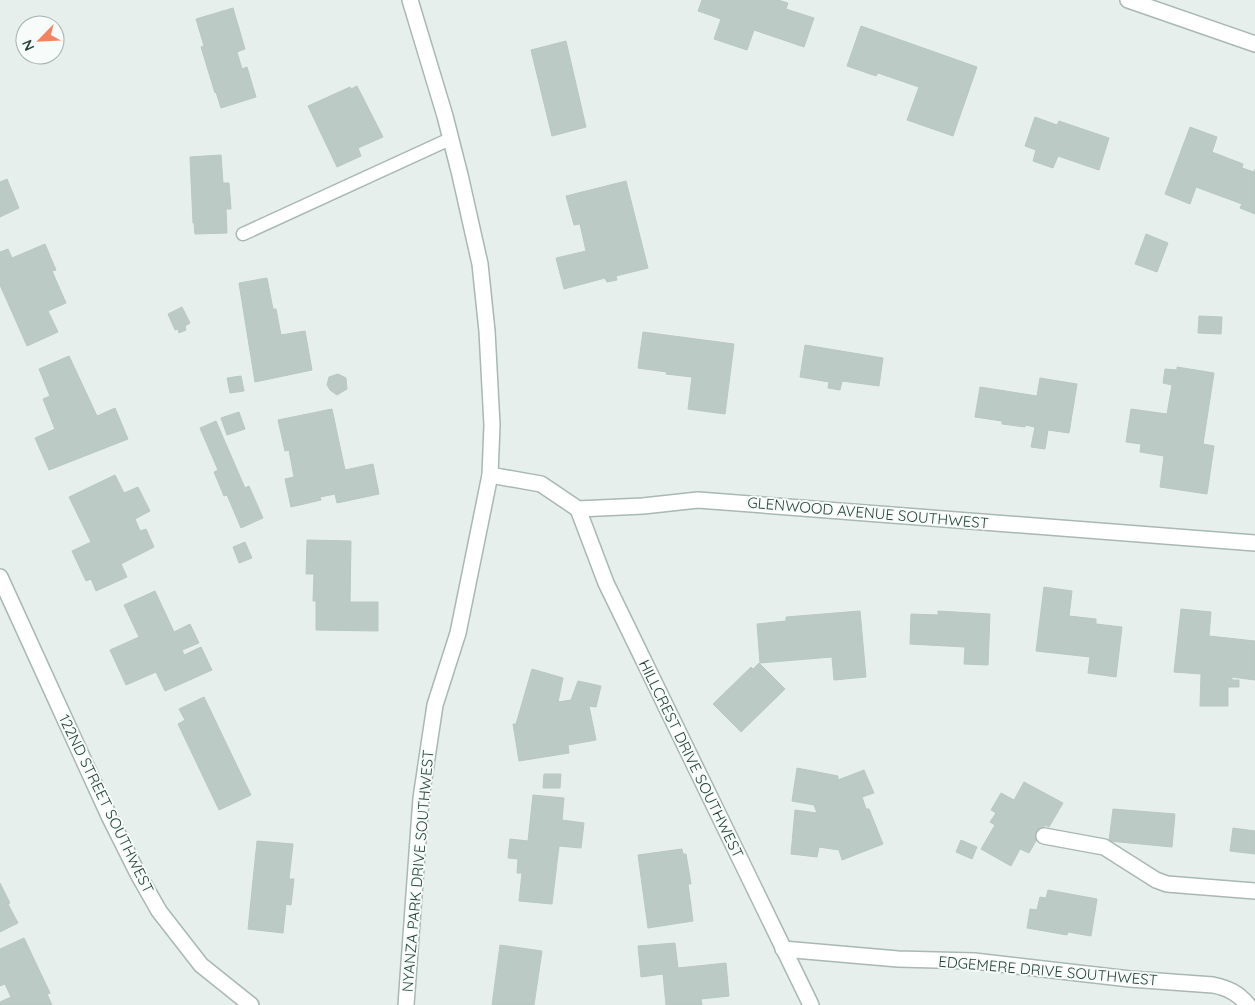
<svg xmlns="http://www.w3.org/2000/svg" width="1255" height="1005" font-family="Quicksand,sans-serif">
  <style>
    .building { fill: #bbcac4; stroke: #b8c9c2 }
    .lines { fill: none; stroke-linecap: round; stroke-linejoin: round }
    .lane-casing { stroke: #a8b8b2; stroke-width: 15 }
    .street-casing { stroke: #a8b8b2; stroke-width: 18 }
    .lane { stroke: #fff; stroke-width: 12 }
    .street { stroke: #fff; stroke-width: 15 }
    .labels { text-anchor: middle; stroke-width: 4; stroke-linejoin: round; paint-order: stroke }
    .street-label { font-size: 15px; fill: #24423a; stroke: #f7fbf9 }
  </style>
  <rect width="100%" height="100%" fill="#e6efeb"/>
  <!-- building -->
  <g class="building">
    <polygon points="702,0 778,0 788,3 786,9 814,18 804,47 754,30 747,50 714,39 721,19 698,11"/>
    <polygon points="233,8 245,49 237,52 242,69 247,67 256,97 221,108 216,92 215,93 201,47 204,46 196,19"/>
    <polygon points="861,26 977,67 953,136 907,120 919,87 878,73 876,76 847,66"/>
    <polygon points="566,41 586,127 552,136 531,50"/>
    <polygon points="357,86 383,137 358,148 361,156 337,167 308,106 350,87 351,89"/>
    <polygon points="1035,117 1057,125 1059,121 1109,138 1099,170 1058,156 1053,168 1033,161 1036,150 1025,146"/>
    <polygon points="1190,127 1217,137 1212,152 1243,164 1242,168 1254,172 1255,169 1255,214 1240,208 1242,204 1196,187 1190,204 1165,194"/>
    <polygon points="221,155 223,183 229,183 231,209 226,209 227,233 195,234 194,223 193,223 190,157"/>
    <polygon points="7,179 19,208 0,217 0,182"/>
    <polygon points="626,181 648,268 616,276 617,280 607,282 605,278 564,289 556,258 586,251 580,224 574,225 566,196"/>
    <polygon points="1146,234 1168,243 1157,272 1135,264"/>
    <polygon points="45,244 56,270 52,271 66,303 48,311 58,332 27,346 0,285 0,252 8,249 12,258"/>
    <polygon points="267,278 273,309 276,309 281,335 305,331 312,370 255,382 239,283"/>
    <polygon points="182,307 190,323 185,326 186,330 179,333 178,329 175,330 168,314"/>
    <polygon points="1199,316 1222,317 1221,334 1198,333"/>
    <polygon points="643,332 734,344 725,414 688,409 692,377 666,374 667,372 638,368"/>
    <polygon points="805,345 883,358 879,386 842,381 840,390 828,388 829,382 800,377"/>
    <polygon points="69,356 97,416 115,408 128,439 49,470 35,438 55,429 43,399 50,396 39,369"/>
    <polygon points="1177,367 1214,373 1203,444 1214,446 1207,494 1160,487 1164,456 1140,452 1141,444 1126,442 1131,409 1167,414 1172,385 1163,383 1165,369 1177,370"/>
    <polygon points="338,374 346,378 347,389 337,395 330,390 327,385 329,377"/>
    <polygon points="241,376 244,391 230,393 227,378"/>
    <polygon points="1040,378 1077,384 1069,433 1048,430 1045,449 1031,447 1035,427 1025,425 1025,427 1002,424 1002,421 975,417 980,387 1037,396"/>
    <polygon points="332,409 345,470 373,464 379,494 337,503 335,494 320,497 321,500 291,507 285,479 294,477 289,450 285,451 278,420"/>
    <polygon points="239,412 245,429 227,435 221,418"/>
    <polygon points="216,421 245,488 249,486 263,518 241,528 227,495 224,496 214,472 218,470 200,428"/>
    <polygon points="115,475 124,493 138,487 150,511 135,519 140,531 146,529 154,547 121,564 127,577 96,591 91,579 86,581 72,551 91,542 69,497"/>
    <polygon points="307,540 351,541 350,602 378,602 378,631 316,630 316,601 313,601 314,574 306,574"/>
    <polygon points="245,542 252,558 239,563 233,547"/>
    <polygon points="1044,587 1072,591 1069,616 1096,619 1096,624 1122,627 1116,677 1088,673 1090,657 1036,651"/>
    <polygon points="155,591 174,632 190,624 199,643 182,650 184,655 201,647 212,670 165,691 156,672 126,685 110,650 139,637 124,605"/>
    <polygon points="1181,609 1211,612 1209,636 1255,641 1255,680 1232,677 1232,680 1239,680 1239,687 1228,687 1228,706 1200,706 1201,674 1174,672"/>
    <polygon points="860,611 866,677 834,680 832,657 760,663 757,624 786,621 786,617"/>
    <polygon points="938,611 990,614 988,665 964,664 965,647 910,644 911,614 938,615"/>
    <polygon points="759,663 785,689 741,732 713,704 751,667 753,669"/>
    <polygon points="532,669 563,678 558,702 571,700 578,681 601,686 596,707 589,706 596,740 568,745 569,753 519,761 513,724 516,724"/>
    <polygon points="204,697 251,795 219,810 178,724 185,720 179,709"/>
    <polygon points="797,768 838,776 838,780 864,770 874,793 862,797 866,809 869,809 883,844 842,860 839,850 819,847 817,857 791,854 795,810 817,813 814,805 792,801"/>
    <polygon points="544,774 561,774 560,788 543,788"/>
    <polygon points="1024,782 1063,803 1049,827 1045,825 1029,853 1020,849 1011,866 981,849 995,825 990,822 996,813 991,810 1001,793 1014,800"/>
    <polygon points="533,795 564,798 562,820 584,823 581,848 559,846 552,904 519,901 522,873 517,873 518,859 508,858 510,839 528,841"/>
    <polygon points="1113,809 1175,814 1172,847 1109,841"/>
    <polygon points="1233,828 1255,831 1255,854 1230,851"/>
    <polygon points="961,840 977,847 972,859 956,852"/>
    <polygon points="257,841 293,844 289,879 294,879 291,905 286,904 283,933 248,929"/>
    <polygon points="682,849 683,854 686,854 691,884 688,884 693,921 648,928 638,855"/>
    <polygon points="0,883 10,903 8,904 18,923 0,932"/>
    <polygon points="1048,890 1097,899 1091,936 1068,932 1067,935 1027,928 1030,909 1037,910 1040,897 1046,898"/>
    <polygon points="24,938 50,993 47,994 52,1005 0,1005 0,1002 11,997 5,984 0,986 0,949"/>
    <polygon points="675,943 678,968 726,963 729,996 701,999 702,1005 666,1005 663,974 641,977 638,946"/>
    <polygon points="500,945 542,951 534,1005 492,1005"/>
  </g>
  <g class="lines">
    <defs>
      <polyline id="lane" points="243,234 450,139"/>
      <g id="street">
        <polyline points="1128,0 1255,44"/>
        <polyline points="490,475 541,484 578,509 643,506 698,500 1255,543"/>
        <polyline points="578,509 606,583 811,1005"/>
        <polyline points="0,577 109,816 138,874 159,911 201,965 251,1005"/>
        <polyline points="1044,836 1104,847 1156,880 1167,884 1255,891"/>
        <path d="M783 949 898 959 974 961 1130 979 1213 985C1228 988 1238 993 1248 1005"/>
        <polyline points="406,1005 421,798 435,705 458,633 490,475 492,425 487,331 480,264 460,175 445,116 410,0"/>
      </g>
    </defs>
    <!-- lane casing -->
    <use href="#lane" class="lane-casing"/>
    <!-- street casing -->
    <use href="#street" class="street-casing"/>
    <!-- lane -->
    <use href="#lane" class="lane"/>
    <!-- street -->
    <use href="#street" class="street"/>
  </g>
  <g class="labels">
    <!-- street labels -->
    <g class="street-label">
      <text transform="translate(868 513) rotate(5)" y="5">GLENWOOD AVENUE SOUTHWEST</text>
      <text transform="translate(691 759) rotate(64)" y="5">HILLCREST DRIVE SOUTHWEST</text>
      <text transform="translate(106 804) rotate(64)" y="5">122ND STREET SOUTHWEST</text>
      <text transform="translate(418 871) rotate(-85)" y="5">NYANZA PARK DRIVE SOUTHWEST</text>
      <text transform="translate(1048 971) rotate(5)" y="5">EDGEMERE DRIVE SOUTHWEST</text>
    </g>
  </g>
  <!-- north arrow -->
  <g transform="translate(40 40) rotate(246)"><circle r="24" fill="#f7fbf9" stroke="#a3b1ad"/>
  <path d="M0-4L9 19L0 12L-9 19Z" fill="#f4845f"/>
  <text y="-8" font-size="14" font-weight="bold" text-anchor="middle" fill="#24423a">N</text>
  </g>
</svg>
